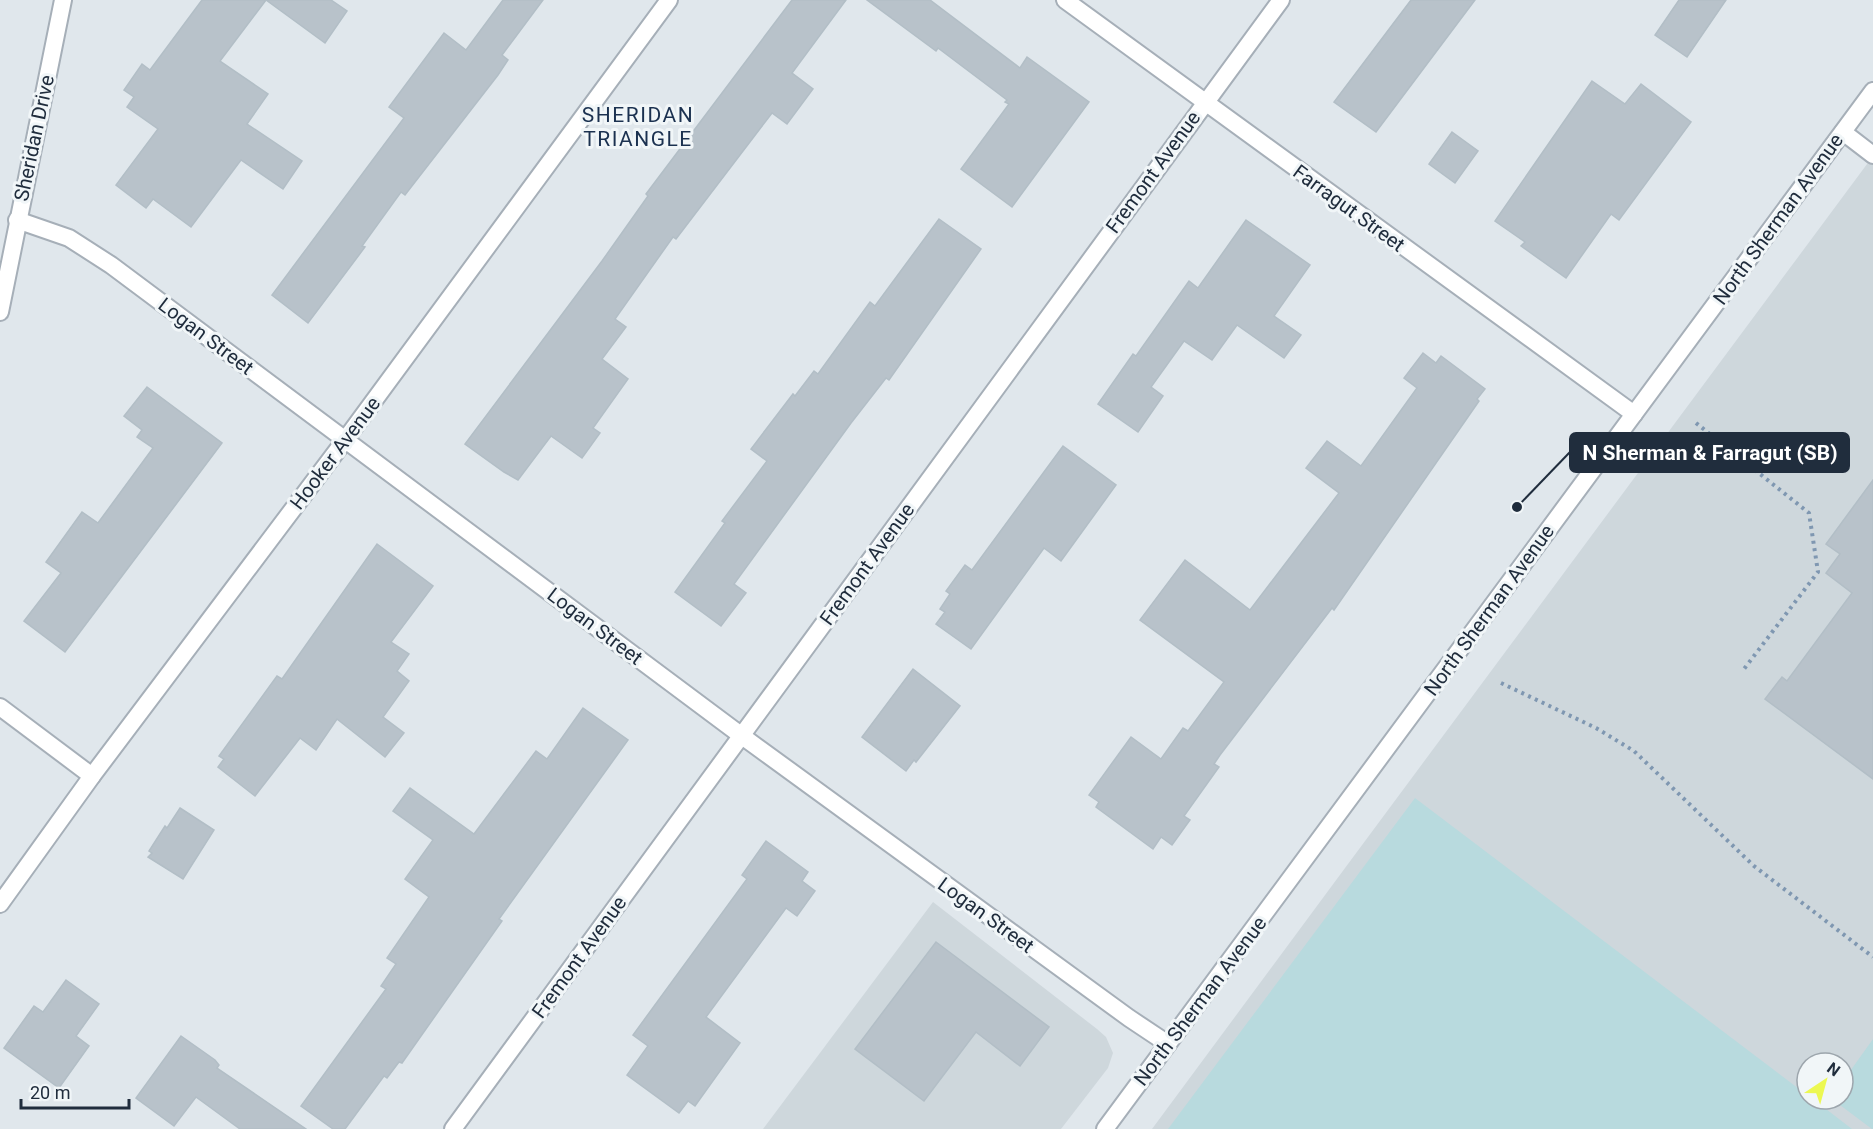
<svg xmlns="http://www.w3.org/2000/svg" width="1873" height="1129" font-family="Roboto,sans-serif">
  <style>
    .built { fill: #ced7dc; fill-rule: evenodd }
    .green { fill: #b8dade }
    .building { fill: #b8c2ca; stroke: #b2bec6; stroke-width: 1.5 }
    .lines { fill: none; stroke-linecap: round; stroke-linejoin: round }
    .service-casing { stroke: #a6afb8; stroke-width: 20 }
    .minor-casing { stroke: #a6afb8; stroke-width: 20 }
    .tertiary-casing { stroke: #a6afb8; stroke-width: 20 }
    .path { stroke: #7f97b1; stroke-width: 4; stroke-dasharray: 3 4.5; stroke-linecap: butt }
    .service { stroke: #fff; stroke-width: 16 }
    .minor { stroke: #fff; stroke-width: 16 }
    .tertiary { stroke: #fff; stroke-width: 16 }
    .labels { text-anchor: middle; stroke-width: 6; stroke-linejoin: round; paint-order: stroke }
    .street-label { font-size: 20px; fill: #202d3d; stroke: #f1f6f8 }
    .neighbourhood-label { font-size: 21px; letter-spacing: 1.5px; fill: #1b3150; stroke: #f1f6f8 }
    .leader { fill: none; stroke: #202d3d; stroke-width: 2 }
    .callout-dot { fill: #202d3d; stroke: #f1f6f8; stroke-width: 2 }
    .callout { fill: #202d3d; stroke: #202d3d; stroke-width: 2 }
    .callout-label { font-size: 21px; text-anchor: middle; font-weight: bold; fill: #fff }
  </style>
  <rect width="100%" height="100%" fill="#e0e7ec"/>
  <!-- built -->
  <g class="built">
    <path d="M1873 156V1129H1152L1348 864ZM1807 1063H1843V1099H1807Z"/>
    <polygon points="933,902 1097,1029 1106,1037 1113,1053 1108,1068 1061,1129 763,1129"/>
  </g>
  <!-- green -->
  <g class="green">
    <polygon points="1415,798 1807,1095 1807,1099 1813,1099 1852,1129 1168,1129"/>
    <polygon points="1873,1039 1873,1129 1872,1129 1832,1099 1843,1099 1843,1081"/>
  </g>
  <!-- building -->
  <g class="building">
    <polygon points="202,0 331,0 347,11 325,43 266,0 220,61 268,94 247,124 302,161 283,189 241,160 191,227 153,199 146,208 116,185 158,129 127,107 134,97 124,90 142,64 150,70"/>
    <polygon points="503,0 543,0 502,55 508,60 498,75 405,195 401,192 362,246 365,247 308,323 272,295 404,118 389,107 444,33 466,50"/>
    <polygon points="792,0 846,0 792,73 813,89 787,124 772,113 676,239 673,237 615,319 626,327 602,359 628,379 593,428 600,433 582,458 551,436 518,480 504,472 465,444 602,261 648,196 646,194"/>
    <polygon points="867,0 930,0 1020,68 1027,57 1089,102 1012,207 961,169 1009,104 1005,102 1007,100 938,48 936,51"/>
    <polygon points="1411,0 1475,0 1376,132 1334,102"/>
    <polygon points="1679,0 1726,0 1687,57 1655,35"/>
    <polygon points="1592,81 1625,104 1641,84 1691,122 1619,220 1611,214 1566,278 1521,246 1525,242 1495,221"/>
    <polygon points="1452,132 1478,151 1455,183 1429,164"/>
    <polygon points="939,219 981,249 889,380 886,378 851,423 734,584 746,593 721,626 675,592 725,523 722,521 767,461 751,449 793,394 795,396 814,371 818,374 870,302 875,306"/>
    <polygon points="1246,220 1310,265 1274,316 1301,335 1284,358 1237,325 1212,360 1184,341 1151,387 1163,396 1138,432 1098,404 1133,354 1136,356 1189,281 1198,288"/>
    <polygon points="1423,353 1436,363 1441,356 1485,389 1477,399 1479,401 1334,610 1332,608 1220,755 1214,764 1219,767 1184,816 1190,820 1172,845 1161,837 1153,849 1096,807 1099,802 1089,795 1131,737 1161,759 1183,728 1188,731 1224,682 1140,620 1185,560 1250,610 1339,493 1306,468 1327,441 1361,466 1417,388 1404,378"/>
    <polygon points="147,387 222,443 65,652 24,621 61,573 46,562 82,512 98,523 153,448 137,437 142,430 124,416"/>
    <polygon points="1063,446 1116,485 1061,561 1044,548 971,649 936,624 945,612 940,609 950,594 946,591 965,565 972,570"/>
    <polygon points="1873,480 1873,779 1765,699 1782,677 1787,681 1852,593 1826,573 1840,554 1826,544"/>
    <polygon points="377,544 433,586 391,642 409,654 397,671 409,681 383,717 404,733 385,757 337,719 316,750 300,738 255,796 218,767 224,759 219,756 277,676 282,679"/>
    <polygon points="913,669 960,706 916,762 914,760 906,771 862,737"/>
    <polygon points="583,708 628,740 499,919 502,921 402,1063 399,1062 387,1078 384,1076 345,1129 333,1129 301,1106 386,989 381,986 396,964 387,958 429,897 405,879 433,840 393,811 410,788 474,834 536,751 547,759"/>
    <polygon points="180,808 214,830 183,879 148,857 152,853 149,851 165,826 167,828"/>
    <polygon points="766,841 808,872 802,881 815,891 797,916 786,908 706,1017 740,1043 695,1106 688,1101 679,1113 627,1075 648,1046 633,1035 747,879 742,875"/>
    <polygon points="936,942 1049,1027 1020,1066 976,1032 924,1101 855,1049"/>
    <polygon points="66,980 99,1004 76,1036 89,1046 59,1088 4,1048 34,1006 43,1012"/>
    <polygon points="181,1036 215,1060 219,1065 217,1068 306,1129 240,1129 196,1097 174,1126 136,1098"/>
  </g>
  <g class="lines">
    <defs>
      <polyline id="service" points="1843,132 1873,155"/>
      <g id="minor">
        <polyline points="1065,0 1634,414"/>
        <polyline points="17,220 69,238 111,265 742,736 1129,1018 1168,1044"/>
        <polyline points="0,312 63,0"/>
        <polyline points="0,707 92,776"/>
        <polyline points="0,904 92,776 345,440 669,0"/>
        <polyline points="453,1129 1281,0"/>
      </g>
      <polyline id="tertiary" points="1105,1129 1873,91"/>
    </defs>
    <!-- service casing -->
    <use href="#service" class="service-casing"/>
    <!-- minor casing -->
    <use href="#minor" class="minor-casing"/>
    <!-- tertiary casing -->
    <use href="#tertiary" class="tertiary-casing"/>
    <!-- path -->
    <g class="path">
      <polyline points="1696,423 1809,513 1818,572 1744,669"/>
      <polyline points="1501,683 1596,728 1634,751 1754,866 1873,957"/>
    </g>
    <!-- service -->
    <use href="#service" class="service"/>
    <!-- minor -->
    <use href="#minor" class="minor"/>
    <!-- tertiary -->
    <use href="#tertiary" class="tertiary"/>
  </g>
  <g class="labels">
    <!-- street labels -->
    <g class="street-label">
      <text transform="translate(34 138) rotate(-78)" y="7">Sheridan Drive</text>
      <text transform="translate(1153 172) rotate(-54)" y="7">Fremont Avenue</text>
      <text transform="translate(1349 208) rotate(36)" y="7">Farragut Street</text>
      <text transform="translate(1778 219) rotate(-54)" y="7">North Sherman Avenue</text>
      <text transform="translate(206 336) rotate(37)" y="7">Logan Street</text>
      <text transform="translate(335 453) rotate(-53)" y="7">Hooker Avenue</text>
      <text transform="translate(867 564) rotate(-54)" y="7">Fremont Avenue</text>
      <text transform="translate(1489 610) rotate(-54)" y="7">North Sherman Avenue</text>
      <text transform="translate(595 626) rotate(37)" y="7">Logan Street</text>
      <text transform="translate(986 915) rotate(36)" y="7">Logan Street</text>
      <text transform="translate(579 957) rotate(-54)" y="7">Fremont Avenue</text>
      <text transform="translate(1200 1001) rotate(-53)" y="7">North Sherman Avenue</text>
    </g>
    <!-- neighbourhood labels -->
    <g class="neighbourhood-label">
      <text x="638" y="122">SHERIDAN<tspan x="638" dy="24">TRIANGLE</tspan></text>
    </g>
  </g>
  <!-- callouts -->
  <path class="leader" d="M1517 507L1570 452"/>
  <circle class="callout-dot" cx="1517" cy="507" r="6"/>
  <rect class="callout" x="1570" y="433" width="279" height="39" rx="6"/>
  <g class="callout-label">
    <text x="1710" y="460">N Sherman &amp; Farragut (SB)</text>
  </g>
  <!-- north arrow -->
  <g transform="translate(1825 1081) rotate(36)"><circle r="28" fill="#f1f6f8" stroke="#9da6ad" stroke-width="1.5"/>
  <path d="M0-4.5L10 22L0 15L-10 22Z" fill="#ecf852"/>
  <text y="-9" font-size="16" font-weight="bold" text-anchor="middle" fill="#202d3d">N</text>
  </g>
  <!-- scale -->
  <path d="M21 1099v9h108v-9" fill="none" stroke="#202d3d" stroke-width="3"/>
  <text x="30" y="1099" font-size="18" fill="#202d3d" stroke="#f1f6f8" stroke-width="4.5" paint-order="stroke">20 m</text>
</svg>
